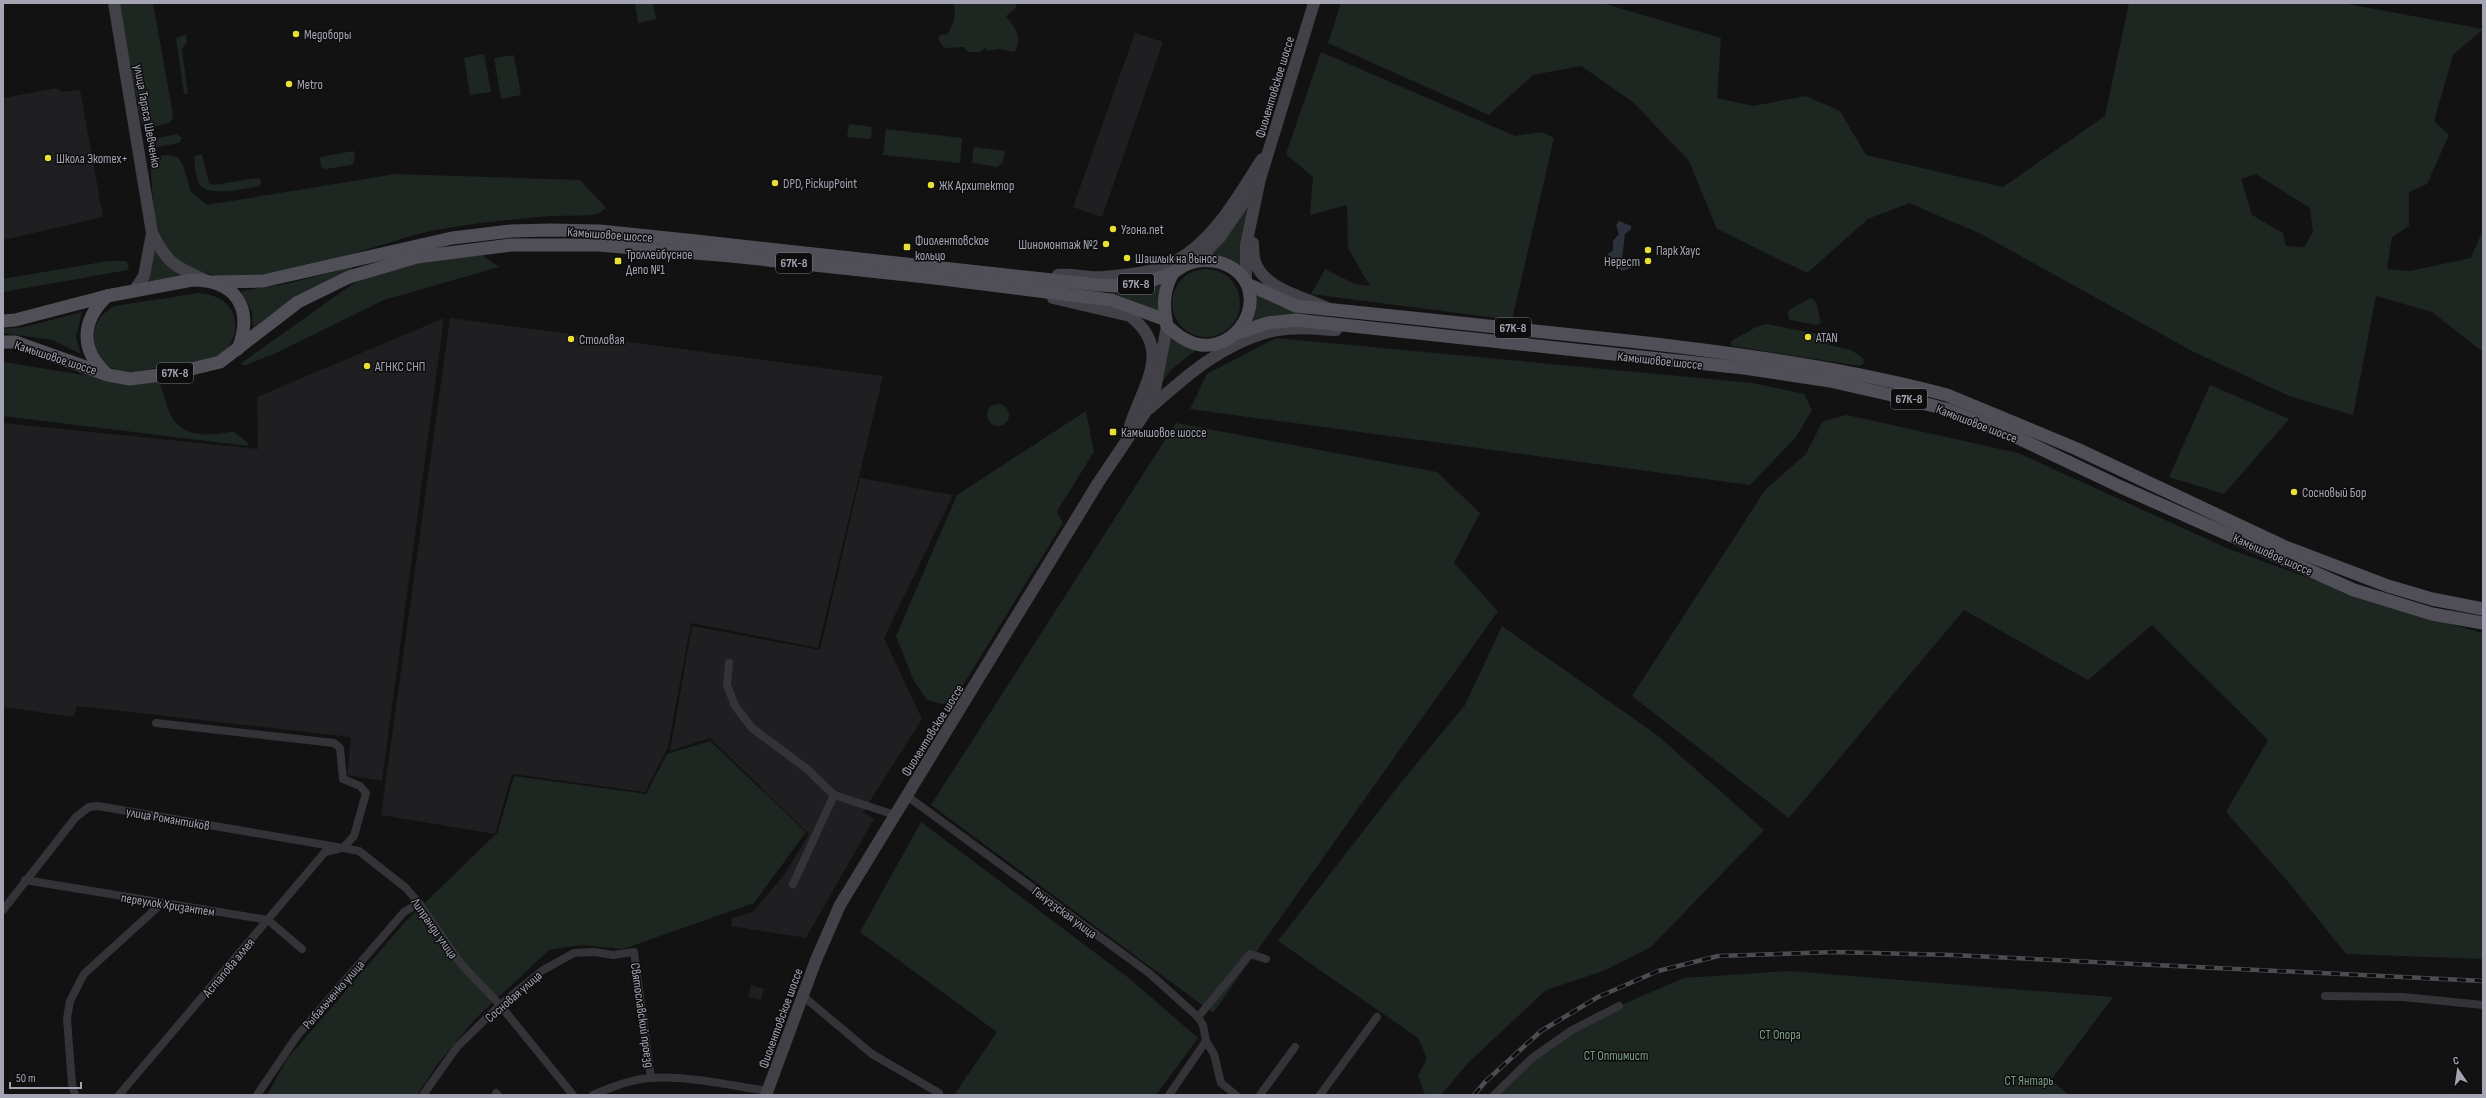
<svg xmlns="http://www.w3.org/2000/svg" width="2486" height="1098" font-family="'Sofia Sans Condensed',sans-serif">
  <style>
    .built { fill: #1f1e20 }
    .green { fill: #1e2622; fill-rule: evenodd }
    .water { fill: #2c313b }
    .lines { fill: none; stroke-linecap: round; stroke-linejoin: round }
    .minor { stroke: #343338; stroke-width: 8 }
    .secondary { stroke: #424148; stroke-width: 12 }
    .primary { stroke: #504f57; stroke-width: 13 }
    .rail-casing { stroke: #4d4c53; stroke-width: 4.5 }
    .rail { stroke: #0d0d0e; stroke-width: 3; stroke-dasharray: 9; stroke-linecap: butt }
    .poi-dot { fill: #e8e036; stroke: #0d0d0e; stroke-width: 1.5 }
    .labels { text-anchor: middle; stroke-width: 3; stroke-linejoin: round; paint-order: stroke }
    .shield { fill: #0d0d0e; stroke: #777782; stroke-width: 1 }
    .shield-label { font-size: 12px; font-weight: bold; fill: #a4a4b3 }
    .poi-label { font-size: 13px; fill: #a4a4b3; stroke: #0d0d0e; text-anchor: start }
    .street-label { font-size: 13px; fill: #a4a4b3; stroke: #0d0d0e }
    .park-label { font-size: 13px; fill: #7c9e88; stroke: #0d0d0e }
  </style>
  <rect width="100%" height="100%" fill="#121213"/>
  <!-- built -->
  <g class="built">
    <polygon points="1135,33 1163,42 1102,217 1073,207"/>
    <polygon points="57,88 62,92 80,90 103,217 3,240 3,98"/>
    <polygon points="444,318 382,781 347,775 351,737 77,706 74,717 3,707 3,423 258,449 257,397"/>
    <polygon points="450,318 883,376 818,648 691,623 668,747 645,792 512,774 495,834 381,815"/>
    <polygon points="860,478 953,495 884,638 922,719 863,812 874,819 806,938 731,926 732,918 753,912 784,875 809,834 710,738 670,751 692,626 820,650"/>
    <polygon points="751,985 764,989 761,1000 748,997"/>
  </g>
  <!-- green -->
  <g class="green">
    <polygon points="119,3 153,3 172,109 173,118 169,123 145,129 141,123"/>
    <polygon points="635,3 653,3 656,19 638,23"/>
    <path d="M954 3H1016V8L1006 16C1016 30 1022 34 1015 52L999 49 988 51 986 48 979 52H968L964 47 944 48 938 39 940 35 948 34 955 17Z"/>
    <path d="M1341 3H1602L1721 38 1717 98 1753 106 1806 96 1840 111 1866 155 2003 187 2105 116 2129 3H2342L2483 29 2453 55 2434 121 2449 135 2427 184 2409 192V226L2392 237 2387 269 2410 271 2471 258 2483 229V352L2432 312 2376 296 2353 415 2289 396 2192 351 1981 234 1909 203 1868 219 1807 273 1717 229 1689 161 1633 102 1581 66 1533 75 1489 115 1328 43ZM2256 174 2310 208 2313 232 2304 247 2286 246 2283 233 2252 215 2241 179Z"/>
    <polygon points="186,34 187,42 182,50 188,94 184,94 176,38"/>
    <polygon points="1321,52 1515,136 1542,132 1554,138 1512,320 1311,294 1325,269 1355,284 1370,286 1348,248 1347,205 1310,215 1313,177 1286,154"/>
    <polygon points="484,54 491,92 470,95 464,58"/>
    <polygon points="514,55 521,95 501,99 494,58"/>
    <polygon points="849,124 872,127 871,139 847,137"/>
    <polygon points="886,129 962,138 960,163 883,155"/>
    <polygon points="177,134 182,138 179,143 152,148 147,145 150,140"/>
    <polygon points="974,147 1005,151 1003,162 997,167 972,163"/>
    <polygon points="354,151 355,159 352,165 325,169 321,167 320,157"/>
    <path d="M202 154 209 183 214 185 258 178 261 180 260 186C246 188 212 197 201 186 195 180 195 164 194 156Z"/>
    <path d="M168 155 178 157 183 165 191 192 207 205 395 174 580 180 606 208C604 209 601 212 599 213 589 217 563 215 551 216 514 219 467 224 431 231 364 245 202 322 159 238 154 230 151 175 151 164L160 156Z"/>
    <polygon points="1250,199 1243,271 1209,255"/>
    <polygon points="154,244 166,263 180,276 144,282"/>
    <polygon points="479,253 499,267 384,300 274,354 246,365 240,364 351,285 372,275 403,266"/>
    <polygon points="108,261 126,261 129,266 128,270 3,292 3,279"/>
    <polygon points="352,267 353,270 298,294 253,328 252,312 241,291 286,284"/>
    <circle cx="1206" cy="303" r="34"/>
    <polygon points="1163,282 1159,294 1159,313 1111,296 1111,292 1131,292"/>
    <path d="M199 293C212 294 225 299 232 311 241 329 232 351 213 359 199 364 180 364 165 366 150 369 131 375 117 370 102 365 92 349 94 334 95 320 104 312 115 306Z"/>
    <polygon points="1253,294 1281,307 1307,313 1307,316 1249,323"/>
    <polygon points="1811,298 1816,302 1821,323 1817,325 1790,320 1787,313 1790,309"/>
    <polygon points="82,312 76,337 81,354 52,340 3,333 3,329 24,327"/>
    <polygon points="1767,324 1823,335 1828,339 1829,345 1851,350 1863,358 1864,363 1860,366 1732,346 1731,341 1756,327"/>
    <polygon points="1169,335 1181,345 1197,349 1171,370 1163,381 1160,379"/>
    <polygon points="1276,338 1753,383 1804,394 1812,410 1796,437 1750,485 1190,409 1207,374"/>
    <path d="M3 362 122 381H159C163 391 165 401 169 411 179 438 210 437 233 431L248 443V446L3 416Z"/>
    <polygon points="2210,385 2289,419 2224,494 2169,477"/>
    <circle cx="998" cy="415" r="11"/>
    <polygon points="1086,411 1094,452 1057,511 1063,523 950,706 927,700 913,679 896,636 957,495"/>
    <polygon points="1847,415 2018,453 2229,549 2389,607 2483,633 2483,959 2346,954 2289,883 2226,812 2268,740 2152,625 2088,680 1964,610 1789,818 1632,696 1765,490 1806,454 1823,421"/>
    <polygon points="1176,423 1437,472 1480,513 1454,563 1498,611 1213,1013 931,805"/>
    <polygon points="1502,626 1657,735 1764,830 1651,947 1603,971 1546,990 1468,1063 1441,1095 1425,1095 1418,1076 1427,1058 1418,1038 1278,941 1399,785 1465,705"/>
    <polygon points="710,741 806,832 754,903 623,949 581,945 549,950 475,1019 437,1065 417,1095 267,1095 287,1059 405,922 498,832 514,776 646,794 667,754"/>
    <polygon points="921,822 1130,979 1198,1038 1156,1095 954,1095 997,1032 860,932"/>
    <polygon points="1789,971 2113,997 2051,1080 2069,1095 1494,1095 1532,1058 1619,1006 1684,978"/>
  </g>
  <!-- water -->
  <polygon class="water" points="1619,221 1631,226 1631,229 1625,234 1622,259 1633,262 1631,268 1622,271 1607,258 1608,254 1613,250 1613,241 1619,234 1616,225"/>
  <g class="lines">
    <!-- minor -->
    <g class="minor">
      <polyline points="729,663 727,685 735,706 752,728 807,769 834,795 895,815"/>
      <polyline points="156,723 334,743 340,748 343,779 360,786 366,793 354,836 343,848 359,851 406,888 419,903 461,964 500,1005 573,1095"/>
      <polyline points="907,796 1149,973 1198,1017 1203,1025 1206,1041 1214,1054 1221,1083 1236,1095"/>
      <polyline points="25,880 268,920 302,949"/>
      <polyline points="793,884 834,795"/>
      <polyline points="3,910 76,817 89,807 98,806 343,848"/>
      <polyline points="803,996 872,1054 939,1093"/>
      <polyline points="2325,996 2403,997 2483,1005"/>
      <polyline points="1198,1017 1250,954 1266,959"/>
      <polyline points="496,1093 498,1095"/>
      <polyline points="75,1095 72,1084 67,1019 70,1001 84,974 161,904"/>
      <polyline points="119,1095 325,852 338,849"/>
      <polyline points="257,1095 297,1036 404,912 419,903"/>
      <polyline points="423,1095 457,1047 500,1005 543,970 574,953 595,952 613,955 634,952 651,1078"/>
      <path d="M593 1095C611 1087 631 1079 651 1078 685 1075 733 1086 768 1091"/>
      <polyline points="1169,1095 1206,1041"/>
      <polyline points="1260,1095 1295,1047"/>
      <polyline points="1320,1095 1377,1017"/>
      <polyline points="1494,1095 1532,1058 1572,1030 1619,1006"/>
    </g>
    <!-- secondary -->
    <g class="secondary">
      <polyline points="114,3 152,233 144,276 134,291"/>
      <path d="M152 233C168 264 174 266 205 280"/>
      <path d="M1253 243C1253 249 1253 256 1255 262 1264 289 1304 297 1327 308"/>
      <polyline points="1198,260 1220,237 1257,183"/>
      <path d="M1058 275C1073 273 1089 279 1104 277 1127 275 1153 273 1174 262 1214 241 1239 195 1262 159"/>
      <polyline points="1246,281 1246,245 1260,179 1314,3"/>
      <path d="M1053 298 1130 316C1174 350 1142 386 1130 426"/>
      <path d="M1150 408C1186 376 1221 345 1268 332 1289 326 1315 329 1336 330"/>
      <polyline points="766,1095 816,960 840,905 1098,483 1145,413 1154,395 1167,326"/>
    </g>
    <!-- primary -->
    <g class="primary">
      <path d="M214 282 263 281 452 238 511 231 551 230 600 231 696 241 1098 285C1109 285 1121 287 1131 285 1144 283 1160 278 1172 273 1177 271 1181 267 1185 265 1202 257 1225 260 1239 273 1271 305 1229 363 1186 340 1179 337 1173 331 1167 326 1163 306 1163 290 1173 273"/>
      <path d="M1247 284 1296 306C1410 318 1524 329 1638 342 1741 354 1846 368 1947 395L2077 449 2283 546 2388 586 2432 599 2483 609"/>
      <path d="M3 321 15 320 107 296 192 280C236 280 254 308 238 349"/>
      <polyline points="1237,333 1268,323 1296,320 1744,368 1830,381 1896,396 1949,410 2018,438 2121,487 2354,590 2432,614 2483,623"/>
      <polyline points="3,342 15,342 108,375 130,379 175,373 220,362 298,302 349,277 417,257 511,245 598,245 731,256 935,278 1111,300 1166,320"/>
      <path d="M106 373C79 349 82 320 107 296"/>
    </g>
    <defs>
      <polyline id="rail" points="1474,1095 1485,1082 1541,1031 1598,997 1658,971 1718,956 1835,952 1952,955 2483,981"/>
    </defs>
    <!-- rail casing -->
    <use href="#rail" class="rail-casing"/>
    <!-- rail -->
    <use href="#rail" class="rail"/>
  </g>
  <!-- markers -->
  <g class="poi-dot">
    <circle cx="296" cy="34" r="4"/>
    <circle cx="289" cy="84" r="4"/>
    <circle cx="48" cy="158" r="4"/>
    <circle cx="775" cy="183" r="4"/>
    <circle cx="931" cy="185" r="4"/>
    <circle cx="1113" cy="229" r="4"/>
    <circle cx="1106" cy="244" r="4"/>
    <rect x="903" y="243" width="8" height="8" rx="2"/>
    <circle cx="1648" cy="250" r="4"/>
    <circle cx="1127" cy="258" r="4"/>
    <rect x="614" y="257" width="8" height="8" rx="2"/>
    <circle cx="1648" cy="261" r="4"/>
    <circle cx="1808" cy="337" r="4"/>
    <circle cx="571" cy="339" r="4"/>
    <circle cx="367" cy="366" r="4"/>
    <rect x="1109" y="428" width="8" height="8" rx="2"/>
    <circle cx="2294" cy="492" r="4"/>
  </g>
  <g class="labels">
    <!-- shield labels -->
    <g class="shield">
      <rect x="776" y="253" width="36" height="20" rx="3"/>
      <rect x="1118" y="274" width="36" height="20" rx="3"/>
      <rect x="1495" y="318" width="36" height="20" rx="3"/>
      <rect x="157" y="363" width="36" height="20" rx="3"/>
      <rect x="1891" y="389" width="36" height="20" rx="3"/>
    </g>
    <g class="shield-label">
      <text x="794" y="267">67К-8</text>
      <text x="1136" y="288">67К-8</text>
      <text x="1513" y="332">67К-8</text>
      <text x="175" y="377">67К-8</text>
      <text x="1909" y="403">67К-8</text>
    </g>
    <!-- poi labels -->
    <g class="poi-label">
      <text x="304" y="39">Медоборы</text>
      <text x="297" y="89">Metro</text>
      <text x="56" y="163">Школа Экотех+</text>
      <text x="783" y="188">DPD, PickupPoint</text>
      <text x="939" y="190">ЖК Архитектор</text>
      <text x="1121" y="234">Угона.net</text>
      <text x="915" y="245">Фиолентовское<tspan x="915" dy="15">кольцо</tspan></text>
      <text x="1098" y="249" text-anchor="end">Шиномонтаж №2</text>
      <text x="1656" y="255">Парк Хаус</text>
      <text x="626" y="259">Троллейбусное<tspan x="626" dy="15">Депо №1</tspan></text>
      <text x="1135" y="263">Шашлык на вынос</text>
      <text x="1640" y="266" text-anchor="end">Нерест</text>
      <text x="1816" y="342">ATAN</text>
      <text x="579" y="344">Столовая</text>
      <text x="375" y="371">АГНКС СНП</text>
      <text x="1121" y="437">Камышовое шоссе</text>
      <text x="2302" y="497">Сосновый Бор</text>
    </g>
    <!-- street labels -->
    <g class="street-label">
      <text transform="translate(1274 87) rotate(-73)" y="5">Фиолентовское шоссе</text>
      <text transform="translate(148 116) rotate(80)" y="5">улица Тараса Шевченко</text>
      <text transform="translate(610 234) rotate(4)" y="5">Камышовое шоссе</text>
      <text transform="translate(56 357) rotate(18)" y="5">Камышовое шоссе</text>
      <text transform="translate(1660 360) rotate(6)" y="5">Камышовое шоссе</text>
      <text transform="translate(1977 423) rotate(21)" y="5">Камышовое шоссе</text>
      <text transform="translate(2273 554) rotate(24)" y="5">Камышовое шоссе</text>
      <text transform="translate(932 730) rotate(-58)" y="5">Фиолентовское шоссе</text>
      <text transform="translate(168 818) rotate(10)" y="5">улица Романтиков</text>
      <text transform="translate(168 904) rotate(9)" y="5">переулок Хризантем</text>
      <text transform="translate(1065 912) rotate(37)" y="5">Генуэзская улица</text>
      <text transform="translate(435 928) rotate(55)" y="5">Липранди улица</text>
      <text transform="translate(228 967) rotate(-50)" y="5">Астапова аллея</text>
      <text transform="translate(333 994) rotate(-49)" y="5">Рыбальченко улица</text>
      <text transform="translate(513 996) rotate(-41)" y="5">Сосновая улица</text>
      <text transform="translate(643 1015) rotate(82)" y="5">Святославский проезд</text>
      <text transform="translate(780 1018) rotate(-70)" y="5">Фиолентовское шоссе</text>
    </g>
    <!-- park labels -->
    <g class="park-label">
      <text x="1780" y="1039">СТ Опора</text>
      <text x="1616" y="1060">СТ Оптимист</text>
      <text x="2029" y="1085">СТ Янтарь</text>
    </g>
  </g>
  <!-- border -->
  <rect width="2486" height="1098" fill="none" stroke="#a4a4b3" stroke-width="8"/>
  <!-- north arrow -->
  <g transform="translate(2458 1070) rotate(347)" stroke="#0d0d0e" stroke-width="3" paint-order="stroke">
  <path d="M0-3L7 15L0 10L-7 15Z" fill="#a4a4b3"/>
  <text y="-6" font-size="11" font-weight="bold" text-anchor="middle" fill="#a4a4b3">С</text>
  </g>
  <!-- scale -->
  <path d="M10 1082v6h71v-6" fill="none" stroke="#a4a4b3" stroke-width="2"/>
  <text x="16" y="1082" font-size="12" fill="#a4a4b3" stroke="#0d0d0e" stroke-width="3" paint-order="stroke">50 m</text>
</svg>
